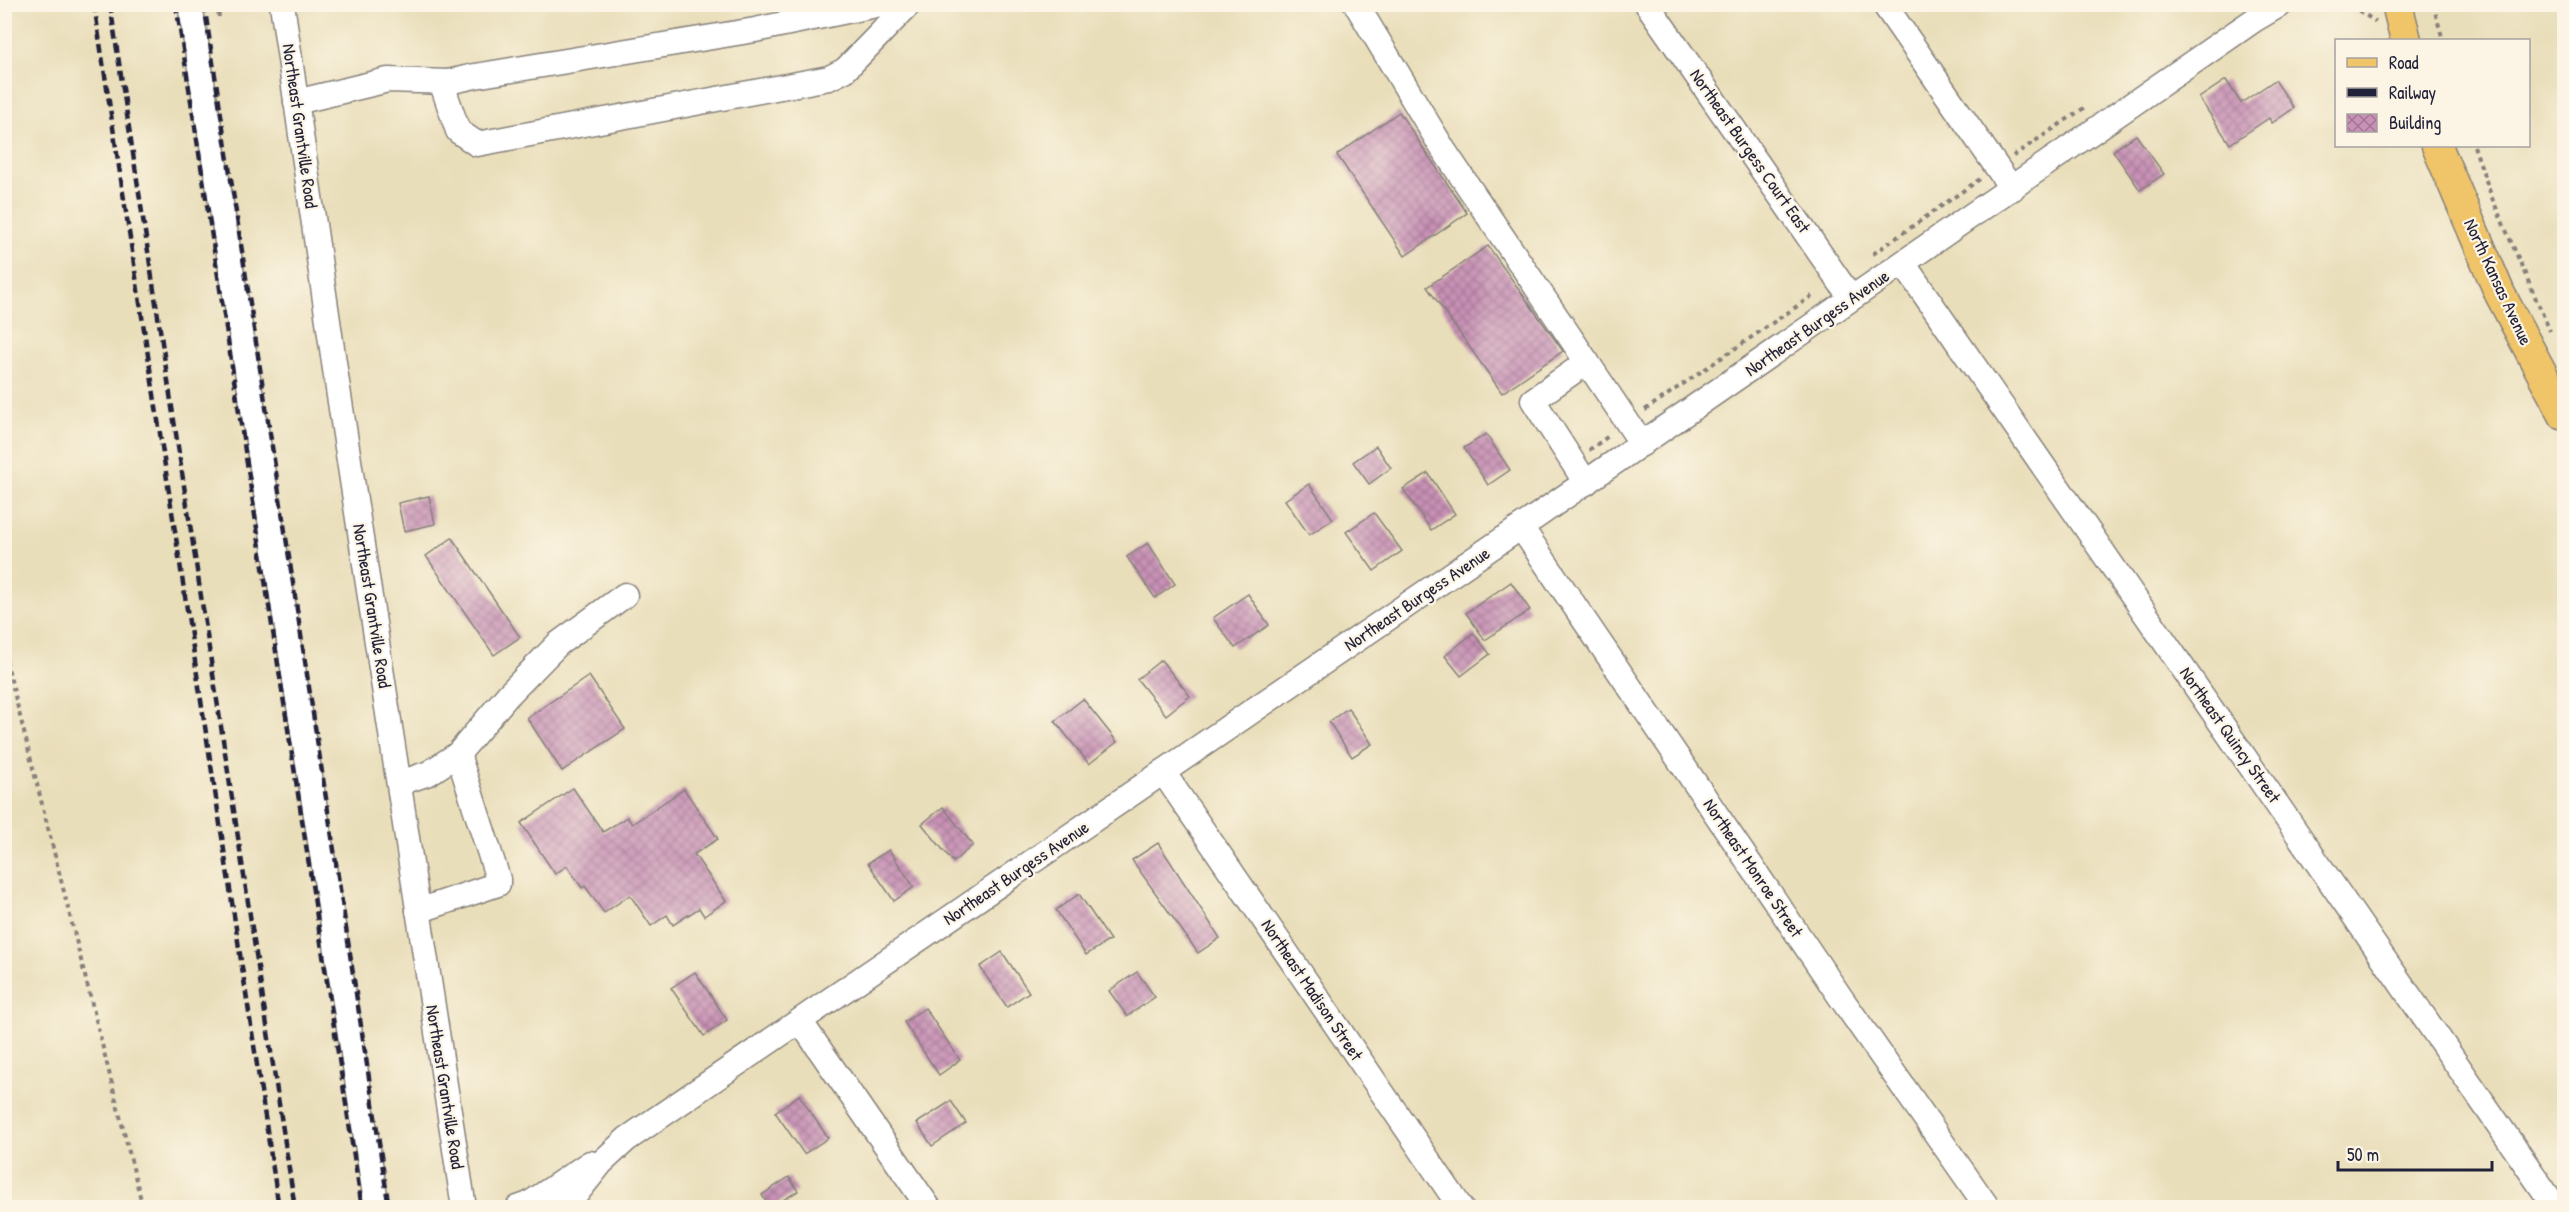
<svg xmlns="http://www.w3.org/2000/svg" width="2569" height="1212" font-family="'Patrick Hand',sans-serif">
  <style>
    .building { fill: url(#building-cross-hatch) }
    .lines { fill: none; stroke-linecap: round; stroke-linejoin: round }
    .minor-casing { stroke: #86807a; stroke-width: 27 }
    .major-casing { stroke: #86807a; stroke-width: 33 }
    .path { stroke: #86807a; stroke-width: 4; stroke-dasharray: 4.5 4.5; stroke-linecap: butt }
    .minor { stroke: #fff; stroke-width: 24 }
    .major { stroke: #f0c469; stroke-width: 30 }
    .rail { stroke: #22223b; stroke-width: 4.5; stroke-dasharray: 9 4.5; stroke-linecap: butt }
    .labels { text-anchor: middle; stroke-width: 4.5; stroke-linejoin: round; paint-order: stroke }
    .street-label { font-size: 18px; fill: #22223b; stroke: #fcf5e5 }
  </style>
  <defs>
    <pattern id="building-cross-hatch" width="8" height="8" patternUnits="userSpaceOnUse" patternTransform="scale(1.5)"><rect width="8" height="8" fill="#c891b5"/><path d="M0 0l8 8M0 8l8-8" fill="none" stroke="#a27694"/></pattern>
  </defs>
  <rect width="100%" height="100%" fill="#fcf5e5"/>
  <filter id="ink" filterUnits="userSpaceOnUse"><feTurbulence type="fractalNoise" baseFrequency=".0167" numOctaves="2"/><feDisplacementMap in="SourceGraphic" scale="12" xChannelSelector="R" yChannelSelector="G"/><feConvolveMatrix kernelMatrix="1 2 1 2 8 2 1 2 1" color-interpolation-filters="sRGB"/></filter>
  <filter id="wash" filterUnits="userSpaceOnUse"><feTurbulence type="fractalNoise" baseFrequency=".008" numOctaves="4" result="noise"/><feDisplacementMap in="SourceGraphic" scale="24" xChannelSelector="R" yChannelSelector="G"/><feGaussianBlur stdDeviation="1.35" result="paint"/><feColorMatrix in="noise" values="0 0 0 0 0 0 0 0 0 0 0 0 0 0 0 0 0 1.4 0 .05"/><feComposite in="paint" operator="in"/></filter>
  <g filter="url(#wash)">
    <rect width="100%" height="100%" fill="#e9deba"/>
    <g id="blocks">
      <!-- building -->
      <g class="building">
        <polygon points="2226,80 2241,103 2275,80 2294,108 2272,123 2269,118 2230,144 2199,98"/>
        <polygon points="1399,112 1467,213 1405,256 1337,155"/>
        <polygon points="2136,135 2164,174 2140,190 2113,151"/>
        <polygon points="1488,246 1563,351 1502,393 1427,287"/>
        <polygon points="1486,434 1510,470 1488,485 1464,448"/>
        <polygon points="1376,446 1391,468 1369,484 1353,462"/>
        <polygon points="1428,473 1455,514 1431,530 1403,489"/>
        <polygon points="1309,484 1333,519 1309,535 1285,500"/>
        <polygon points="429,496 435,524 404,531 398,503"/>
        <polygon points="1374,513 1402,551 1374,571 1346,532"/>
        <polygon points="452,538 520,637 494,655 426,556"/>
        <polygon points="1148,543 1175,584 1155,598 1127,557"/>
        <polygon points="1511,582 1530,610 1485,640 1466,613"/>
        <polygon points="1248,594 1269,625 1235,648 1213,618"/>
        <polygon points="1473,633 1490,654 1461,676 1445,656"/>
        <polygon points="1161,660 1190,696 1166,715 1137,679"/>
        <polygon points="589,676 625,729 562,771 527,718"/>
        <polygon points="1083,699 1117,742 1089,764 1055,721"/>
        <polygon points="1348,708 1372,744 1352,757 1329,722"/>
        <polygon points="573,788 603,832 627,817 632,824 684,789 718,839 694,854 726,901 704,916 699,908 673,925 667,915 651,926 630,895 604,913 585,886 582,888 567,866 555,874 521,823"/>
        <polygon points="943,807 973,845 953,862 922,824"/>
        <polygon points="1158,843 1220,938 1198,953 1132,860"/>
        <polygon points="889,850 914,887 894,901 868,863"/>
        <polygon points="1079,894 1110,940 1086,955 1056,910"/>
        <polygon points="1002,952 1029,992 1007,1007 980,967"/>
        <polygon points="695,972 727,1020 704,1036 671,988"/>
        <polygon points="1137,972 1155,997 1127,1016 1109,991"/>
        <polygon points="925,1008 960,1060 939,1075 904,1022"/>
        <polygon points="799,1095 828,1138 804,1154 775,1112"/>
        <polygon points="951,1101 966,1123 932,1146 917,1123"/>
        <polygon points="789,1177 798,1191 770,1208 762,1195"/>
      </g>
    </g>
  </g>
  <g filter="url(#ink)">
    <use href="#blocks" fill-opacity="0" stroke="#86807a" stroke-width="1.5"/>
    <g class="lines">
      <defs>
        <g id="minor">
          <polyline points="190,4 377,1208"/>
          <polyline points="282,4 336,376 464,1208"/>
          <polyline points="881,4 755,30 475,76 448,82 444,90 458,131 477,144 829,78 845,70 909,4"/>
          <polyline points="1356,4 1443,149 1587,362"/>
          <polyline points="1647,4 1851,298"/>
          <polyline points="1884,4 2012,189"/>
          <polyline points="296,102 388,80 448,82"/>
          <polyline points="1903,263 2556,1208"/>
          <polyline points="1586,483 1533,400 1587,362 1642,444"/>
          <polyline points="1521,527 1841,998 1988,1208"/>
          <polyline points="1163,772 1461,1208"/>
          <polyline points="400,783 429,773 458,754 508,695 558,644 625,595"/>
          <polyline points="418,911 498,884 498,879 458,754"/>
          <polyline points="800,1021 929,1208"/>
          <polyline points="518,1208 529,1204 590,1163"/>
          <polyline points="565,1208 601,1163 627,1139 1521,527 2254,20 2281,4"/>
        </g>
        <g id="major">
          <polyline points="2397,4 2406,40"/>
          <polyline points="2437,146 2500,294 2564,415"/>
        </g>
      </defs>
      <!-- minor casing -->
      <use href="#minor" class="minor-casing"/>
      <!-- major casing -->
      <use href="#major" class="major-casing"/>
      <!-- path -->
      <g class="path">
        <polyline points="217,4 219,17"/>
        <polyline points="2353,4 2355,8 2376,22"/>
        <polyline points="2433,5 2443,40"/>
        <polyline points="2423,8 2433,5"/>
        <polyline points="2474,146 2492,198 2550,331"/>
        <polyline points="2013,156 2084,108"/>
        <polyline points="1873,254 1980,179"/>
        <polyline points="1645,410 1812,296"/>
        <polyline points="1589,450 1610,435"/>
        <polyline points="4,652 143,1208"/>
      </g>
      <!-- minor -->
      <use href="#minor" class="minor"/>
      <!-- major -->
      <use href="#major" class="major"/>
      <!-- rail -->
      <g class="rail">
        <polyline points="94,4 279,1208"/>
        <polyline points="110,4 295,1208"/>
        <polyline points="176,4 362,1208"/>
        <polyline points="204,4 389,1208"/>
      </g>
    </g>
  </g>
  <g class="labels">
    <!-- street labels -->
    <g class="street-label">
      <text transform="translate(300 126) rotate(82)" y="6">Northeast Grantville Road</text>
      <text transform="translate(1750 151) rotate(55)" y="6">Northeast Burgess Court East</text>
      <text transform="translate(2498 282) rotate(65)" y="6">North Kansas Avenue</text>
      <text transform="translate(1817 323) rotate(-35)" y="6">Northeast Burgess Avenue</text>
      <text transform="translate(1417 599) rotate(-34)" y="6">Northeast Burgess Avenue</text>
      <text transform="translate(372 606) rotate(81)" y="6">Northeast Grantville Road</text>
      <text transform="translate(2230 735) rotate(55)" y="6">Northeast Quincy Street</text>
      <text transform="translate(1753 868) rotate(56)" y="6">Northeast Monroe Street</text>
      <text transform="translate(1016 873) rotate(-34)" y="6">Northeast Burgess Avenue</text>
      <text transform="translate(1312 990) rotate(56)" y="6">Northeast Madison Street</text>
      <text transform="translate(445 1087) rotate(81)" y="6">Northeast Grantville Road</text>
    </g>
  </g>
  <!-- margin -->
  <rect width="2569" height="1212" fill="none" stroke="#fcf5e5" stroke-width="24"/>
  <!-- legend -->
  <rect x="2335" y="39" width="195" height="108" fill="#fcf5e5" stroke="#a5a1a1" stroke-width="1.5"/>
  <rect x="2347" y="58" width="30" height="9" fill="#f0c469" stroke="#a5a1a1" stroke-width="1.5"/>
  <text x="2389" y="69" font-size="18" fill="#22223b">Road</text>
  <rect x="2347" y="88" width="30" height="9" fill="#22223b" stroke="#a5a1a1" stroke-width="1.5"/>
  <text x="2389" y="99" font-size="18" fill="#22223b">Railway</text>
  <rect x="2347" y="114" width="30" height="18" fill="url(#building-cross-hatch)" stroke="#a5a1a1" stroke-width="1.5"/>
  <text x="2389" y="129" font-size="18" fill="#22223b">Building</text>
  <!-- scale -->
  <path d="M2338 1161v9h154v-9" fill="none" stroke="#22223b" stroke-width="3"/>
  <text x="2347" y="1161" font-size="18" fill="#22223b" stroke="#fcf5e5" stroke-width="4.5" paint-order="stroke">50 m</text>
</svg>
